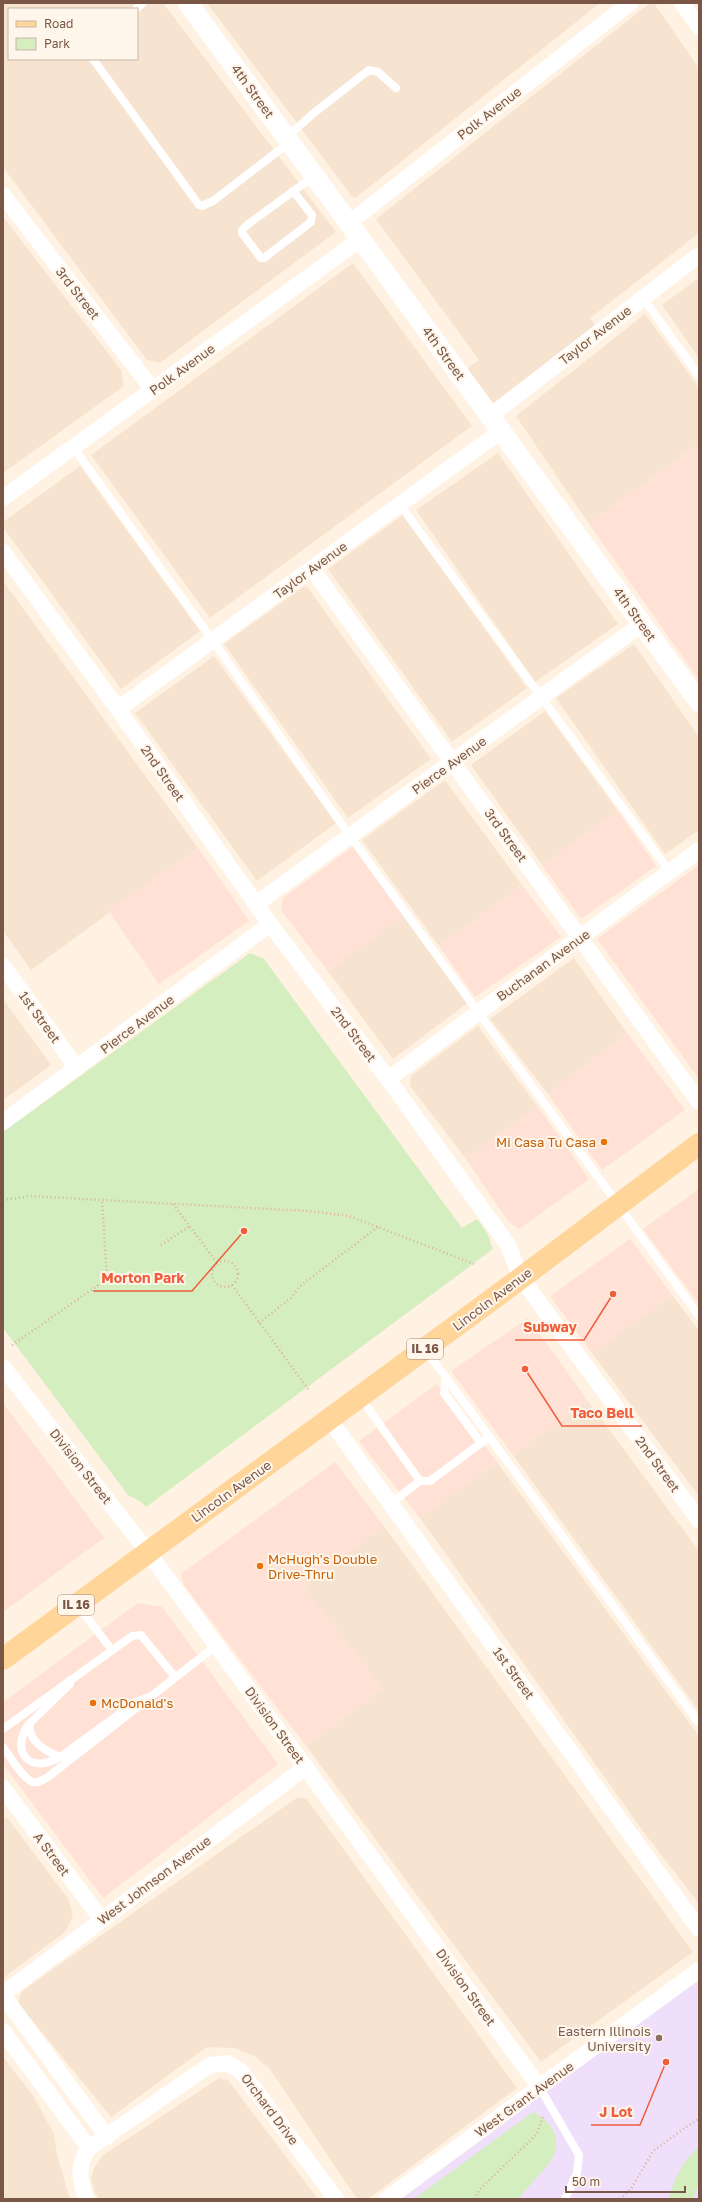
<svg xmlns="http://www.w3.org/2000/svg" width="702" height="2202" font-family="'Golos Text',sans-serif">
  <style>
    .residential { fill: #f7e4d0; fill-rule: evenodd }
    .commercial { fill: #ffe1d6 }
    .education { fill: #f0dffb }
    .green { fill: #d4eebf }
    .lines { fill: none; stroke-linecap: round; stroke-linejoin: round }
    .path { stroke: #dcb19a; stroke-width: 2.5; stroke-dasharray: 1 3; stroke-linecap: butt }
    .service { stroke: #fff; stroke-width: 8 }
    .minor { stroke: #fff; stroke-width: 16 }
    .tertiary { stroke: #fff; stroke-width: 20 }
    .primary { stroke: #ffd599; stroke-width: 22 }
    .food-dot { fill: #e8710a; stroke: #fff6eb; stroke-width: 1.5 }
    .education-dot { fill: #8d6e63; stroke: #fff6eb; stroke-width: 1.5 }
    .labels { text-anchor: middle; stroke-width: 4; stroke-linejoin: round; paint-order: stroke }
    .shield { fill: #fff6eb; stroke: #a18678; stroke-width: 1 }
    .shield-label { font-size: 12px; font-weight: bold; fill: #795646 }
    .street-label { font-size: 13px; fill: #795646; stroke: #fff6eb }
    .food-label { font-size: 13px; fill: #c56008; stroke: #fff6eb; text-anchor: start }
    .education-label { font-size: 13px; fill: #785e54; stroke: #fff6eb; text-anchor: end }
    .leader { fill: none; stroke: #ef5d3c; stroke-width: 1.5 }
    .callout-dot { fill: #ef5d3c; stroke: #fff6eb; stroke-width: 1.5 }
    .callout-label { font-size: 14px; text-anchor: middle; font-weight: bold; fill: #ef5d3c; stroke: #fff6eb; stroke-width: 4; stroke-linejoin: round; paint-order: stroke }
  </style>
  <rect width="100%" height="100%" fill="#fff2e2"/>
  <!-- residential -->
  <g class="residential">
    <path d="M3 3H163L336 232 160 363 147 360 3 167ZM9 9H137V59H9Z"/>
    <polygon points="207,3 600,3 357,197 353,198"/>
    <polygon points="650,3 654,3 699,68 699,233 590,318 599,330 493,412 464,371 479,360 376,219"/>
    <polygon points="3,217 121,370 124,386 3,473"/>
    <polygon points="353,263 472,426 210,618 91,455"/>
    <polygon points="699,278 699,358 662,305"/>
    <polygon points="645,314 699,388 699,443 589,524 516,416"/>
    <polygon points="498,453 618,624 535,682 416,510"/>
    <polygon points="80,466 200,631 121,689 3,527 3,522"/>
    <polygon points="403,515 527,688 452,742 328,569"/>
    <polygon points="3,581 198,848 31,970 3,931"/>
    <polygon points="306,585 431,759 348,818 224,644"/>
    <polygon points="634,644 699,737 699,830 665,854 556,698"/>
    <polygon points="214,656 336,823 257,881 135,713"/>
    <polygon points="545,711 618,811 542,865 471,765"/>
    <polygon points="445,780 522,885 439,946 362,840"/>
    <polygon points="404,915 469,1002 393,1059 328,971"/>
    <polygon points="574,958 627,1033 548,1094 490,1019"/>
    <polygon points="3,999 51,1065 3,1100"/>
    <polygon points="478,1026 538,1107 466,1159 410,1086 411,1076"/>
    <polygon points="672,1295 699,1331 699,1496 592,1353"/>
    <polygon points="588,1401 699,1551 699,1711 513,1455"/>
    <polygon points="497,1462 699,1736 699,1904 642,1830 420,1518"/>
    <polygon points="384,1526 693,1952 541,2062 306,1746 383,1689 303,1587"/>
    <polygon points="298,1797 307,1799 517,2088 368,2199 357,2199 269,2068 254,2056 234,2048 207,2047 111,2117 18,2003 22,1991"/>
    <polygon points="7,1817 69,1900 73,1916 65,1932 3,1978 3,1820"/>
    <polygon points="3,2057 34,2097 54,2134 57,2155 70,2199 3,2199"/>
    <polygon points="219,2078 228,2080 318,2199 99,2199 95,2193 91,2178 94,2168 103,2155"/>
  </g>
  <!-- commercial -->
  <g class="commercial">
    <polygon points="699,443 699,680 589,524"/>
    <polygon points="618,811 656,866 581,919 542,865"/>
    <polygon points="354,846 404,915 328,971 281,910 283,898"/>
    <polygon points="198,848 249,921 159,984 108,910"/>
    <polygon points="699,865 699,1079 597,939"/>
    <polygon points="522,885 561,937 475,997 439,946"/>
    <polygon points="627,1033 685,1110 602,1170 548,1094"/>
    <polygon points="538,1107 589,1179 519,1229 508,1221 466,1159"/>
    <polygon points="699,1189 699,1304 643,1229"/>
    <polygon points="630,1239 672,1295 592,1353 550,1296"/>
    <polygon points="528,1318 588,1401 513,1455 451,1371"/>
    <polygon points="437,1384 497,1462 420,1518 359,1441"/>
    <polygon points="3,1403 104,1538 3,1612"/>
    <polygon points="335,1462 384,1526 303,1587 383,1689 306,1746 184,1585 181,1574"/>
    <polygon points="138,1603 162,1607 278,1764 103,1898 3,1764 3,1702"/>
  </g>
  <!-- education -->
  <polygon class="education" points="699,1979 699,2199 401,2199 538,2098"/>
  <!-- green -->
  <g class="green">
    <polygon points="250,953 264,959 462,1228 475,1220 478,1220 487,1233 493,1249 146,1507 141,1502 128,1495 3,1328 3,1132"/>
    <path d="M533 2112C550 2121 561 2134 554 2155 551 2164 525 2190 518 2199H414Z"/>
    <path d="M699 2146V2184L693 2199H669C674 2177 683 2162 699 2146Z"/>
  </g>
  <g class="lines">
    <!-- path -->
    <g class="path">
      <polyline points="3,1200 31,1196 102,1200 308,1211 349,1216 474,1264"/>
      <polyline points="173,1204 217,1263"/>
      <polyline points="161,1245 190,1226"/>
      <circle cx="225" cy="1274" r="13"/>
      <polyline points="232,1285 308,1389"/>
      <polyline points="259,1323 291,1298 299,1287 379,1226"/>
      <polyline points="12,1345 107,1279 102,1200"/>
      <polyline points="474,2199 480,2189 537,2134 543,2117"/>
      <polyline points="620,2199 631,2189 653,2151 699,2118"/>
    </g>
    <!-- service -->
    <g class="service">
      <polyline points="136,9 143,3"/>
      <polyline points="93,59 199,205 202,206 213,201 290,142"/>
      <polyline points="287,137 315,112 369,70 378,72 396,88"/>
      <polyline points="293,191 312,215 311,222 264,258 261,258 242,233 242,230 247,225 314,176"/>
      <polyline points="643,298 699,376"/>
      <polyline points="73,447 213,641 350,836 699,1316"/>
      <polyline points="400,505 670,872"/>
      <polyline points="425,1349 699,1723"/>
      <polyline points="446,1378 444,1393 481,1443"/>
      <polyline points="360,1397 420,1481"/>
      <polyline points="391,1503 420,1481 430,1481 489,1437"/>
      <polyline points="77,1605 112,1650"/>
      <path d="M70 1680V1684L30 1723C27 1741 45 1751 60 1757L136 1702 152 1696"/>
      <path d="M28 1725C10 1752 30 1775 60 1757"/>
      <polyline points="3,1729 132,1636 141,1635 175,1677"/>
      <path d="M3 1747C9 1755 24 1780 33 1782 39 1783 43 1780 48 1777L217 1645"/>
      <polyline points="540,2088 579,2155 577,2173 565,2199"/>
    </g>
    <!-- minor -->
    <g class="minor">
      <polyline points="682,3 699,27"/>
      <polyline points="3,195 153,390"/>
      <polyline points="349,223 630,3"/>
      <polyline points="490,416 699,255"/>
      <polyline points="3,498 361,239"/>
      <polyline points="3,552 118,709 270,924 388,1079 508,1245 521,1278 699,1520"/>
      <polyline points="312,569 699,1102"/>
      <polyline points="118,709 501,431"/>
      <polyline points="256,904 642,624"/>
      <polyline points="3,966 77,1068"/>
      <polyline points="388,1079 699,850"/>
      <polyline points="3,1122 270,924"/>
      <polyline points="3,1367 148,1552 540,2088"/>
      <polyline points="329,1419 699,1929"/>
      <polyline points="3,1788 102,1920"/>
      <polyline points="3,1994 306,1767"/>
      <polyline points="3,1995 107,2137"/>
      <polyline points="3,2031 89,2148"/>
      <path d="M86 2199C80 2178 76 2167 89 2148L210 2065 227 2063 241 2071 336 2199"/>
      <polyline points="387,2199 699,1970"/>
    </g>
    <!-- tertiary -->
    <polyline class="tertiary" points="188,3 699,702"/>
    <!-- primary -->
    <polyline class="primary" points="3,1659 521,1278 699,1144"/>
  </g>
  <!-- markers -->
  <g class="food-dot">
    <circle cx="604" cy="1142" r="4"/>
    <circle cx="260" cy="1566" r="4"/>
    <circle cx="93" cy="1703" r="4"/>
  </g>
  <circle class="education-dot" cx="659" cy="2038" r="4"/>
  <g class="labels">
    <!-- shield labels -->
    <g class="shield">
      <rect x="407" y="1339" width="36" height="20" rx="3"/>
      <rect x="58" y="1595" width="36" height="20" rx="3"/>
    </g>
    <g class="shield-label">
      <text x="425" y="1353">IL 16</text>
      <text x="76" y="1609">IL 16</text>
    </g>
    <!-- street labels -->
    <g class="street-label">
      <text transform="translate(253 91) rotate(54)" y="5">4th Street</text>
      <text transform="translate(489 113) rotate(-38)" y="5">Polk Avenue</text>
      <text transform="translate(78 293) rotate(52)" y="5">3rd Street</text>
      <text transform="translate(595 335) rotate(-38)" y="5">Taylor Avenue</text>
      <text transform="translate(444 353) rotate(54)" y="5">4th Street</text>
      <text transform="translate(182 369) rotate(-36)" y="5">Polk Avenue</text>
      <text transform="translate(310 570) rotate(-36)" y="5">Taylor Avenue</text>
      <text transform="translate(635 614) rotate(54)" y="5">4th Street</text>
      <text transform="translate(449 765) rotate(-36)" y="5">Pierce Avenue</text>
      <text transform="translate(163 773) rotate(55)" y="5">2nd Street</text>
      <text transform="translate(506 835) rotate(54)" y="5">3rd Street</text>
      <text transform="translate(543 965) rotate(-36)" y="5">Buchanan Avenue</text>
      <text transform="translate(40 1017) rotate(54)" y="5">1st Street</text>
      <text transform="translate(137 1024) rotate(-37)" y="5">Pierce Avenue</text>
      <text transform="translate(354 1034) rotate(53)" y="5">2nd Street</text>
      <text transform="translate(492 1299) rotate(-37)" y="5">Lincoln Avenue</text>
      <text transform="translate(658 1464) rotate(54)" y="5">2nd Street</text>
      <text transform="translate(81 1466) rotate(52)" y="5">Division Street</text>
      <text transform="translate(231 1491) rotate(-36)" y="5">Lincoln Avenue</text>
      <text transform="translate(514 1673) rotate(54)" y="5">1st Street</text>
      <text transform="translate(275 1725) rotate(54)" y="5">Division Street</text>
      <text transform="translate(52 1854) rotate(53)" y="5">A Street</text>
      <text transform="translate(154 1880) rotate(-37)" y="5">West Johnson Avenue</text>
      <text transform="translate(466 1987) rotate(54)" y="5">Division Street</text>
      <text transform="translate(524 2099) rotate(-36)" y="5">West Grant Avenue</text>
      <text transform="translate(270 2109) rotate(53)" y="5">Orchard Drive</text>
    </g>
    <!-- food labels -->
    <g class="food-label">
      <text x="596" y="1147" text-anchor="end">Mi Casa Tu Casa</text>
      <text x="268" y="1564">McHugh's Double<tspan x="268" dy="15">Drive-Thru</tspan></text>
      <text x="101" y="1708">McDonald's</text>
    </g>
    <!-- education labels -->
    <g class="education-label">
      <text x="651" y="2036">Eastern Illinois<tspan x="651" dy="15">University</tspan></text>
    </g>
  </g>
  <!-- callouts -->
  <path class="leader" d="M244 1231L192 1291H93M613 1294L584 1340H515M525 1369L562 1426H642M666 2062L640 2125H591"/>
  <g class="callout-dot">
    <circle cx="244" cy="1231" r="4"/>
    <circle cx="613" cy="1294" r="4"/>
    <circle cx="525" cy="1369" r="4"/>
    <circle cx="666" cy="2062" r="4"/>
  </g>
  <g class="callout-label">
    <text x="143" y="1283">Morton Park</text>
    <text x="550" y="1332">Subway</text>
    <text x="602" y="1418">Taco Bell</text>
    <text x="616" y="2117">J Lot</text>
  </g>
  <!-- border -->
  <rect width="702" height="2202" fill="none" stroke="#795646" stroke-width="8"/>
  <!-- legend -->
  <rect x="8" y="8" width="130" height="52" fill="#fff6eb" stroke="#c9b6a9"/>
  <rect x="16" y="21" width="20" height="6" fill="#ffd599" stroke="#c9b6a9"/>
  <text x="44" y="28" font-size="12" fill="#795646">Road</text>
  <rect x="16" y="38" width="20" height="12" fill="#d4eebf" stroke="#c9b6a9"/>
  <text x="44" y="48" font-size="12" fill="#795646">Park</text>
  <!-- scale -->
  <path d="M566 2186v6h119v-6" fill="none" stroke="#795646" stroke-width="2"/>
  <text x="572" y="2186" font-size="12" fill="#795646" stroke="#fff6eb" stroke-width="3" paint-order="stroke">50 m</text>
</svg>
